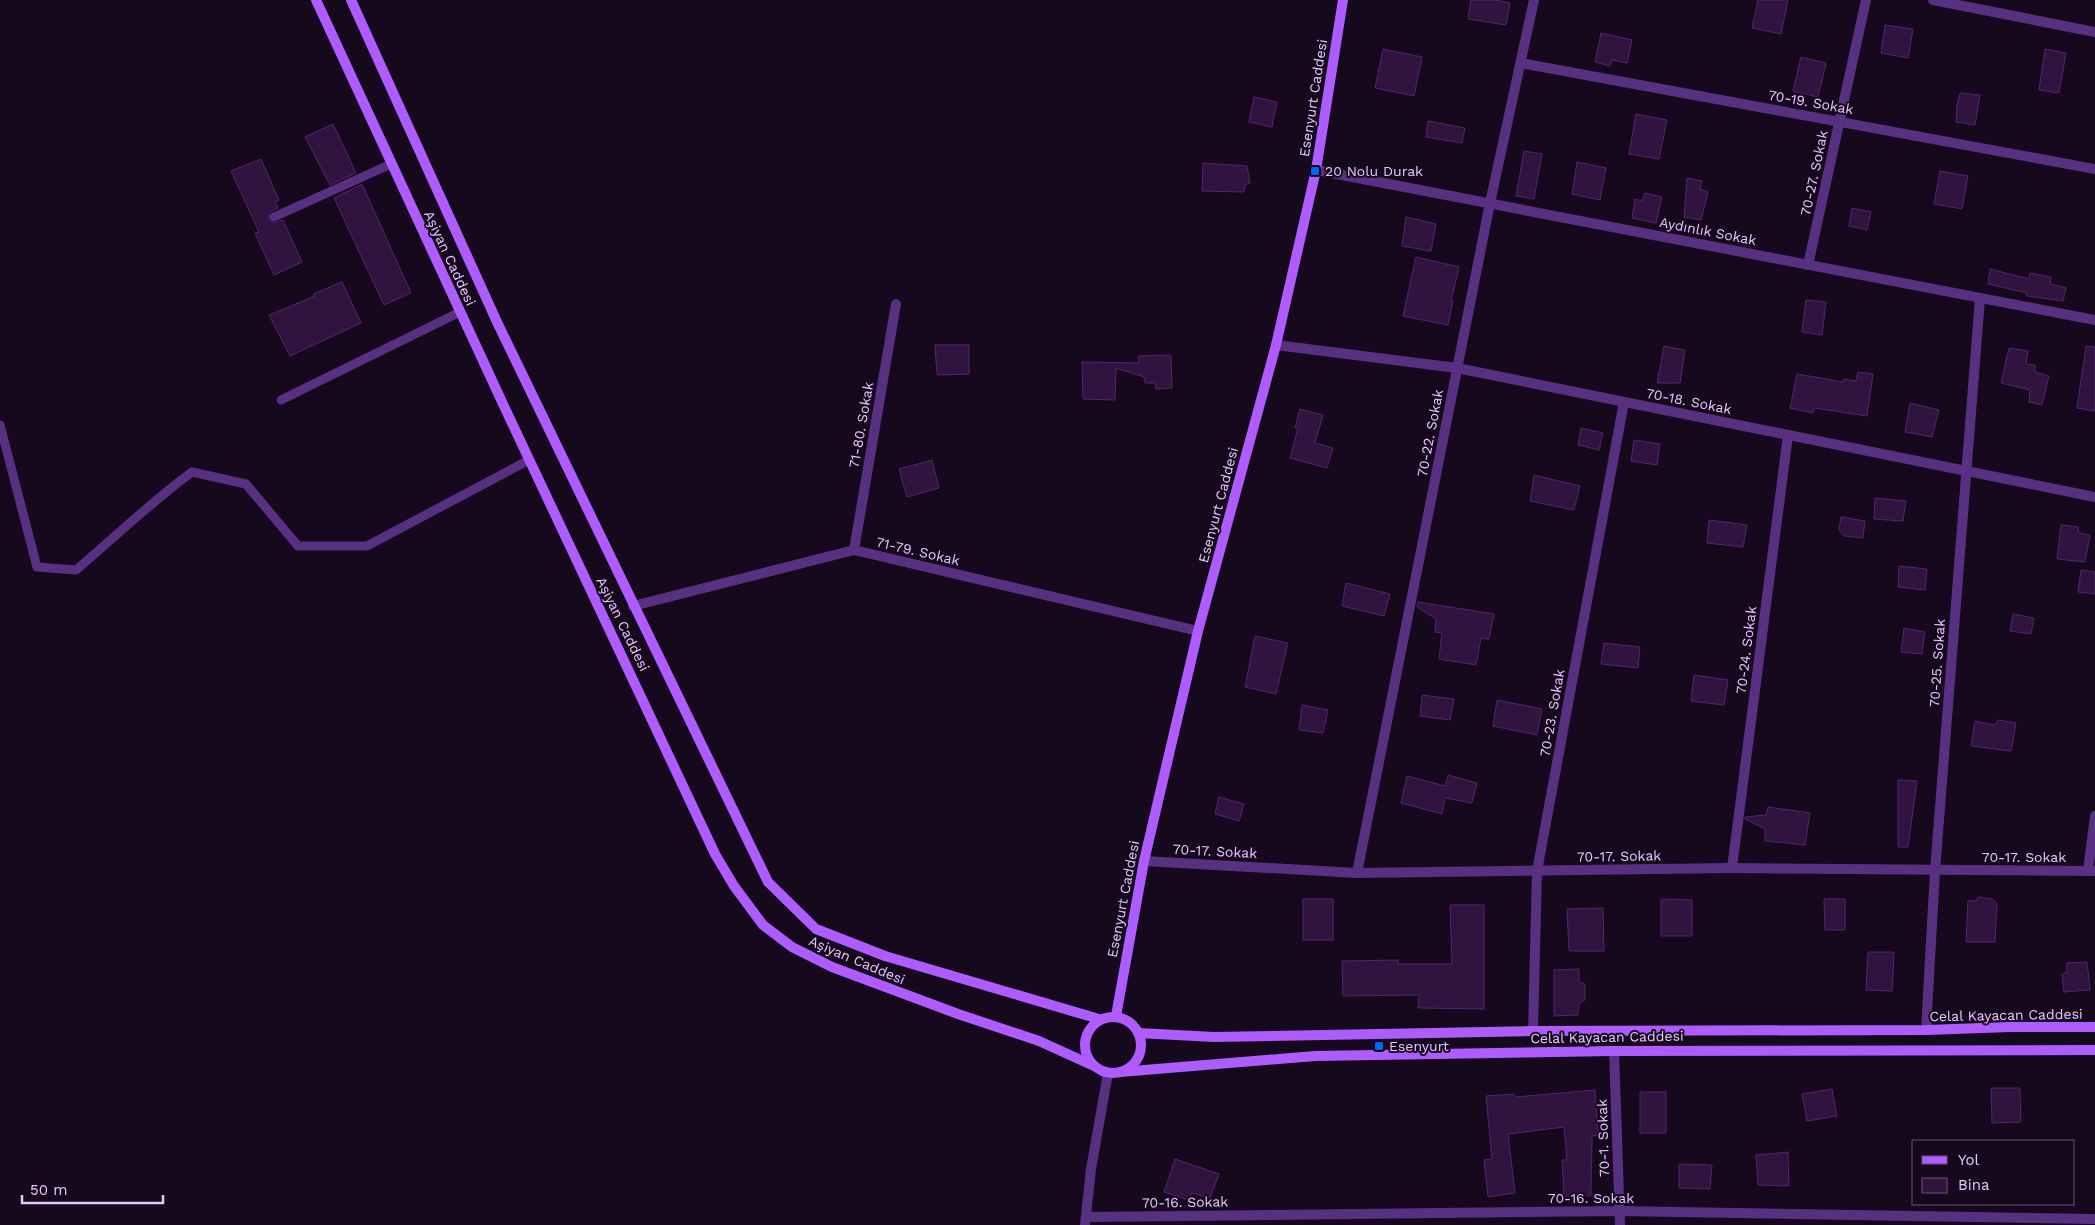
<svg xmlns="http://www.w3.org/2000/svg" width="2095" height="1225" font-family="'Work Sans',sans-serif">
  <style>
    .building { fill: #311340; stroke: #56236e }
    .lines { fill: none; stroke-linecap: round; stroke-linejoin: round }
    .lane { stroke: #592f81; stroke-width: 9 }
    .street { stroke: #592f81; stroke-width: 10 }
    .secondary { stroke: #ae5cff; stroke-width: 10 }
    .poi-dot { fill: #0066f0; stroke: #16091d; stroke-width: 2 }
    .labels { text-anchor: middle; stroke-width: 4; stroke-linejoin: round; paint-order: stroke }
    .street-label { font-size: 14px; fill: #e7c5ff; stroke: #16091d }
    .poi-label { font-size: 14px; fill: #e7c5ff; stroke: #16091d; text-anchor: start }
  </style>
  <rect width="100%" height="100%" fill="#16091d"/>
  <!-- building -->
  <g class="building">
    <polygon points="1471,0 1495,0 1510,3 1506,25 1468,19"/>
    <polygon points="1758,0 1788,0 1781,34 1752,28"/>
    <polygon points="1885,25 1913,29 1908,58 1881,53"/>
    <polygon points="1601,33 1632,40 1627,63 1612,60 1610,66 1595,62"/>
    <polygon points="1383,49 1422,57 1414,96 1375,88"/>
    <polygon points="2045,49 2066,53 2059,93 2039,90"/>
    <polygon points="1801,57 1826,63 1818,97 1793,91"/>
    <polygon points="1960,93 1980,95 1975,125 1956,122 1957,105"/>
    <polygon points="1254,97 1277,102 1272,127 1249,122"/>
    <polygon points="1636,114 1667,120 1659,159 1629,154"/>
    <polygon points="1428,121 1465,128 1462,143 1426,137"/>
    <polygon points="333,124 356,173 330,185 305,137"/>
    <polygon points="1524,151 1542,154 1534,199 1516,196"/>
    <polygon points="261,159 279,200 275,202 278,208 269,213 268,219 274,223 283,220 302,262 274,275 255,233 259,232 231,171"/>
    <polygon points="1577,162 1606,168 1600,200 1572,194"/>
    <polygon points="1203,163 1247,166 1250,183 1245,185 1244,192 1202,191"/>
    <polygon points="1940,171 1968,176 1962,209 1934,204"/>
    <polygon points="1687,178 1702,181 1700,189 1708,192 1701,220 1684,217"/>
    <polygon points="362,184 411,293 384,305 334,198"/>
    <polygon points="1645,193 1662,197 1656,223 1632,218 1635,199 1642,201"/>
    <polygon points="1852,208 1871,212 1867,230 1849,226"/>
    <polygon points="1406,217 1436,224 1431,251 1402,246"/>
    <polygon points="1416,257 1459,267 1451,301 1453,301 1448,325 1403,316"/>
    <polygon points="1990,269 2029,279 2030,273 2051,277 2050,284 2066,288 2063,301 2027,296 2027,293 1988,284"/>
    <polygon points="342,282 361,323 290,356 269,315 315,296 313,294"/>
    <polygon points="1806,300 1826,302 1822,335 1802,332"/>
    <polygon points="935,345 969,345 969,374 937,375"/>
    <polygon points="1664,346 1685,350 1680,383 1657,383"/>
    <polygon points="2086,346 2095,347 2095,411 2077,408"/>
    <polygon points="2009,348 2028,351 2026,364 2035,365 2035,372 2049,376 2042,405 2029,402 2030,390 2001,383"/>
    <polygon points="1171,355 1172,388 1156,389 1155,383 1145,383 1144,377 1116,368 1115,400 1083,399 1082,362 1139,363 1139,356"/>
    <polygon points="1858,372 1873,374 1867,416 1814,408 1813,413 1790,408 1797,374 1844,382 1844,379 1856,381"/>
    <polygon points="1910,403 1939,410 1932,437 1905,432"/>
    <polygon points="1300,409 1323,415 1315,443 1333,448 1327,468 1290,458 1298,428 1295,428"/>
    <polygon points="1581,428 1603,433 1599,450 1578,445"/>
    <polygon points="1634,440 1660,444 1657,465 1631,461"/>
    <polygon points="932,460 939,488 907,497 899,469"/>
    <polygon points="1534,475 1580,486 1574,510 1530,501"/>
    <polygon points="1875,498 1906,501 1903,521 1874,519"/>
    <polygon points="1841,517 1865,521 1863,538 1844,536 1839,530"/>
    <polygon points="1709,520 1747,525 1743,547 1707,543"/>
    <polygon points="2061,525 2078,527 2079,533 2090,535 2085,562 2057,559"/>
    <polygon points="1899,566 1927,569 1925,590 1898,587"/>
    <polygon points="2081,570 2095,572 2095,594 2078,592"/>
    <polygon points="1346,583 1390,594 1384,616 1342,606"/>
    <polygon points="1418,602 1494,614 1489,639 1481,638 1476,665 1439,659 1442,633 1435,632 1436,619 1417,607"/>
    <polygon points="2013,614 2034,618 2031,634 2010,631"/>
    <polygon points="1904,628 1925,632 1922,654 1901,652"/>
    <polygon points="1255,636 1288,643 1276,694 1245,687"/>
    <polygon points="1604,643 1640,647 1638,668 1601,664"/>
    <polygon points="1694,675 1728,680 1724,705 1691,701"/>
    <polygon points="1422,695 1454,699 1450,720 1420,716"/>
    <polygon points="1497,700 1542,709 1537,735 1493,726"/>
    <polygon points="1302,705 1328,710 1323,733 1299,730"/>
    <polygon points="1998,720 2016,723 2011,751 1971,746 1975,721 1995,725"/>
    <polygon points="1448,775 1477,783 1472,803 1445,798 1442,814 1401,803 1407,776 1445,786"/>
    <polygon points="1898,780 1917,781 1908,847 1898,847"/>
    <polygon points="1219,797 1244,804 1239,821 1215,814"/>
    <polygon points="1768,807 1810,813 1805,845 1765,841 1765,829 1745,819 1745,817 1766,815"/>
    <polygon points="1978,897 1992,899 1997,903 1995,942 1966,942 1968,901 1976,901"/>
    <rect x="1303" y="899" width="30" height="41"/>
    <polygon points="1661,899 1692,900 1692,936 1661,936"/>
    <polygon points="1824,899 1845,899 1845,930 1825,930"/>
    <polygon points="1450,905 1484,905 1484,1009 1418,1008 1419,995 1343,996 1342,961 1398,960 1398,964 1452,964"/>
    <polygon points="1603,908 1604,951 1569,951 1567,909"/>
    <polygon points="1868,952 1894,952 1892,991 1866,990"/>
    <polygon points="2087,962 2090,990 2064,992 2062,974 2067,972 2067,963"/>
    <polygon points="1579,969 1579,982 1585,984 1585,1000 1579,1003 1578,1015 1554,1016 1554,970"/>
    <polygon points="1991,1088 2020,1088 2021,1122 1992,1123"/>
    <polygon points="1832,1089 1837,1116 1807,1121 1802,1094"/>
    <polygon points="1595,1090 1598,1135 1592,1136 1591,1196 1564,1196 1562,1160 1567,1160 1564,1127 1508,1134 1515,1193 1488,1197 1484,1160 1492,1159 1486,1096 1514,1094 1515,1097"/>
    <rect x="1640" y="1092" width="26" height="41"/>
    <polygon points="1788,1152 1789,1186 1758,1185 1756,1155"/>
    <polygon points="1175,1159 1219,1174 1210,1198 1192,1193 1188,1200 1164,1192"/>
    <polygon points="1679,1164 1712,1165 1710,1189 1679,1188"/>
  </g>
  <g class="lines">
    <!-- lane -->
    <g class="lane">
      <polyline points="274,217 391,164"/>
      <polyline points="281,400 460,312"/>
      <path d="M0 425 37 567 76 570C115 537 151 502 192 472L246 484 298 546H367L529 460"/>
    </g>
    <!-- street -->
    <g class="street">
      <polyline points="1933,0 2095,32"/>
      <polyline points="1521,63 2095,169"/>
      <polyline points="1316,170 2095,320"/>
      <polyline points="1808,265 1866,0"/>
      <polyline points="1276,345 1457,368 2095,497"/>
      <polyline points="854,550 896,304"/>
      <polyline points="633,606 854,550 1198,631"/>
      <polyline points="1144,861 1357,873 1732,868 2095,871"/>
      <polyline points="1732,868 1788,435"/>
      <polyline points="2088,871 2095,816"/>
      <polyline points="1357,873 1490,203 1534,0"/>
      <polyline points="1926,1030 1935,871 1980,298"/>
      <polyline points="1533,1031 1537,871 1624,402"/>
      <polyline points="1614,1051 1620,1225"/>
      <polyline points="1086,1217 1620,1211 2095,1219"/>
      <polyline points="1085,1225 1091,1169 1108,1073"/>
    </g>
    <!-- secondary -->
    <g class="secondary">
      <polyline points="316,0 503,404 715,854 734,886 763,925 792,947 832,967 958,1014 1039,1041 1094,1066"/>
      <polyline points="351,0 497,322 768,882 816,929 885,956 1099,1019"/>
      <polyline points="1116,1016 1144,861 1198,631 1276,345 1316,170 1343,0"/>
      <circle cx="1113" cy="1045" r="28"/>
      <polyline points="1138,1033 1214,1037 1533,1031 1926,1030 2010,1027 2095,1027"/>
      <polyline points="1120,1072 1315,1056 1614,1051 2095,1050"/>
    </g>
  </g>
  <!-- markers -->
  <g class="poi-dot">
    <rect x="1310" y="166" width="10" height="10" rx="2.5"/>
    <rect x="1374" y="1041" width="10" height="10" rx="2.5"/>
  </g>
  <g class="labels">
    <!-- street labels -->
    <g class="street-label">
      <text transform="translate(1313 98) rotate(-81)" y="5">Esenyurt Caddesi</text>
      <text transform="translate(1811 102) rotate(10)" y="5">70-19. Sokak</text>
      <text transform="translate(1814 173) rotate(-78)" y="5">70-27. Sokak</text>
      <text transform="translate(1708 231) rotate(11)" y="5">Aydınlık Sokak</text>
      <text transform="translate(450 258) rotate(65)" y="5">Aşiyan Caddesi</text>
      <text transform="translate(1689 401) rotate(11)" y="5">70-18. Sokak</text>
      <text transform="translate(861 425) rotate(-80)" y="5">71-80. Sokak</text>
      <text transform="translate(1430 433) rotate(-79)" y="5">70-22. Sokak</text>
      <text transform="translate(1218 505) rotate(-75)" y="5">Esenyurt Caddesi</text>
      <text transform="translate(918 551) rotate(13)" y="5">71-79. Sokak</text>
      <text transform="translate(623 624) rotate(64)" y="5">Aşiyan Caddesi</text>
      <text transform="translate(1746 650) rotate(-83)" y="5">70-24. Sokak</text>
      <text transform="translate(1937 663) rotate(-86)" y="5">70-25. Sokak</text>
      <text transform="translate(1552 713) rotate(-80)" y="5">70-23. Sokak</text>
      <text transform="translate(1215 851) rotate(3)" y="5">70-17. Sokak</text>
      <text transform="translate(1619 856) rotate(-1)" y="5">70-17. Sokak</text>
      <text x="2024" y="862">70-17. Sokak</text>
      <text transform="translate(1123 899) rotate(-79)" y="5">Esenyurt Caddesi</text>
      <text transform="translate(857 960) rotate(23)" y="5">Aşiyan Caddesi</text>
      <text transform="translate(2006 1015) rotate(-1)" y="5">Celal Kayacan Caddesi</text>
      <text transform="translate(1607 1037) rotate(-1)" y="5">Celal Kayacan Caddesi</text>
      <text transform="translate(1603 1138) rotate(-92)" y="5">70-1. Sokak</text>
      <text x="1591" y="1203">70-16. Sokak</text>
      <text transform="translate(1185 1202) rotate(-1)" y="5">70-16. Sokak</text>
    </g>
    <!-- poi labels -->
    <g class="poi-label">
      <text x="1325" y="176">20 Nolu Durak</text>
      <text x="1389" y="1051">Esenyurt</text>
    </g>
  </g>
  <!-- legend -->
  <rect x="1912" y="1140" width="162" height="65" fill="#16091d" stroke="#6a5477"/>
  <rect x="1922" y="1156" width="25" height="8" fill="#ae5cff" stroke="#6a5477"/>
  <text x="1958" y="1165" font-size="15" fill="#e7c5ff">Yol</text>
  <rect x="1922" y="1178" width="25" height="15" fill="#311340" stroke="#6a5477"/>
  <text x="1958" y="1190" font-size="15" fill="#e7c5ff">Bina</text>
  <!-- scale -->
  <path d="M22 1195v8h141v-8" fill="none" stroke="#e7c5ff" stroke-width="2.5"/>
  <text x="30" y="1195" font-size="15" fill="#e7c5ff" stroke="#16091d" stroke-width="4" paint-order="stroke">50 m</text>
</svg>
